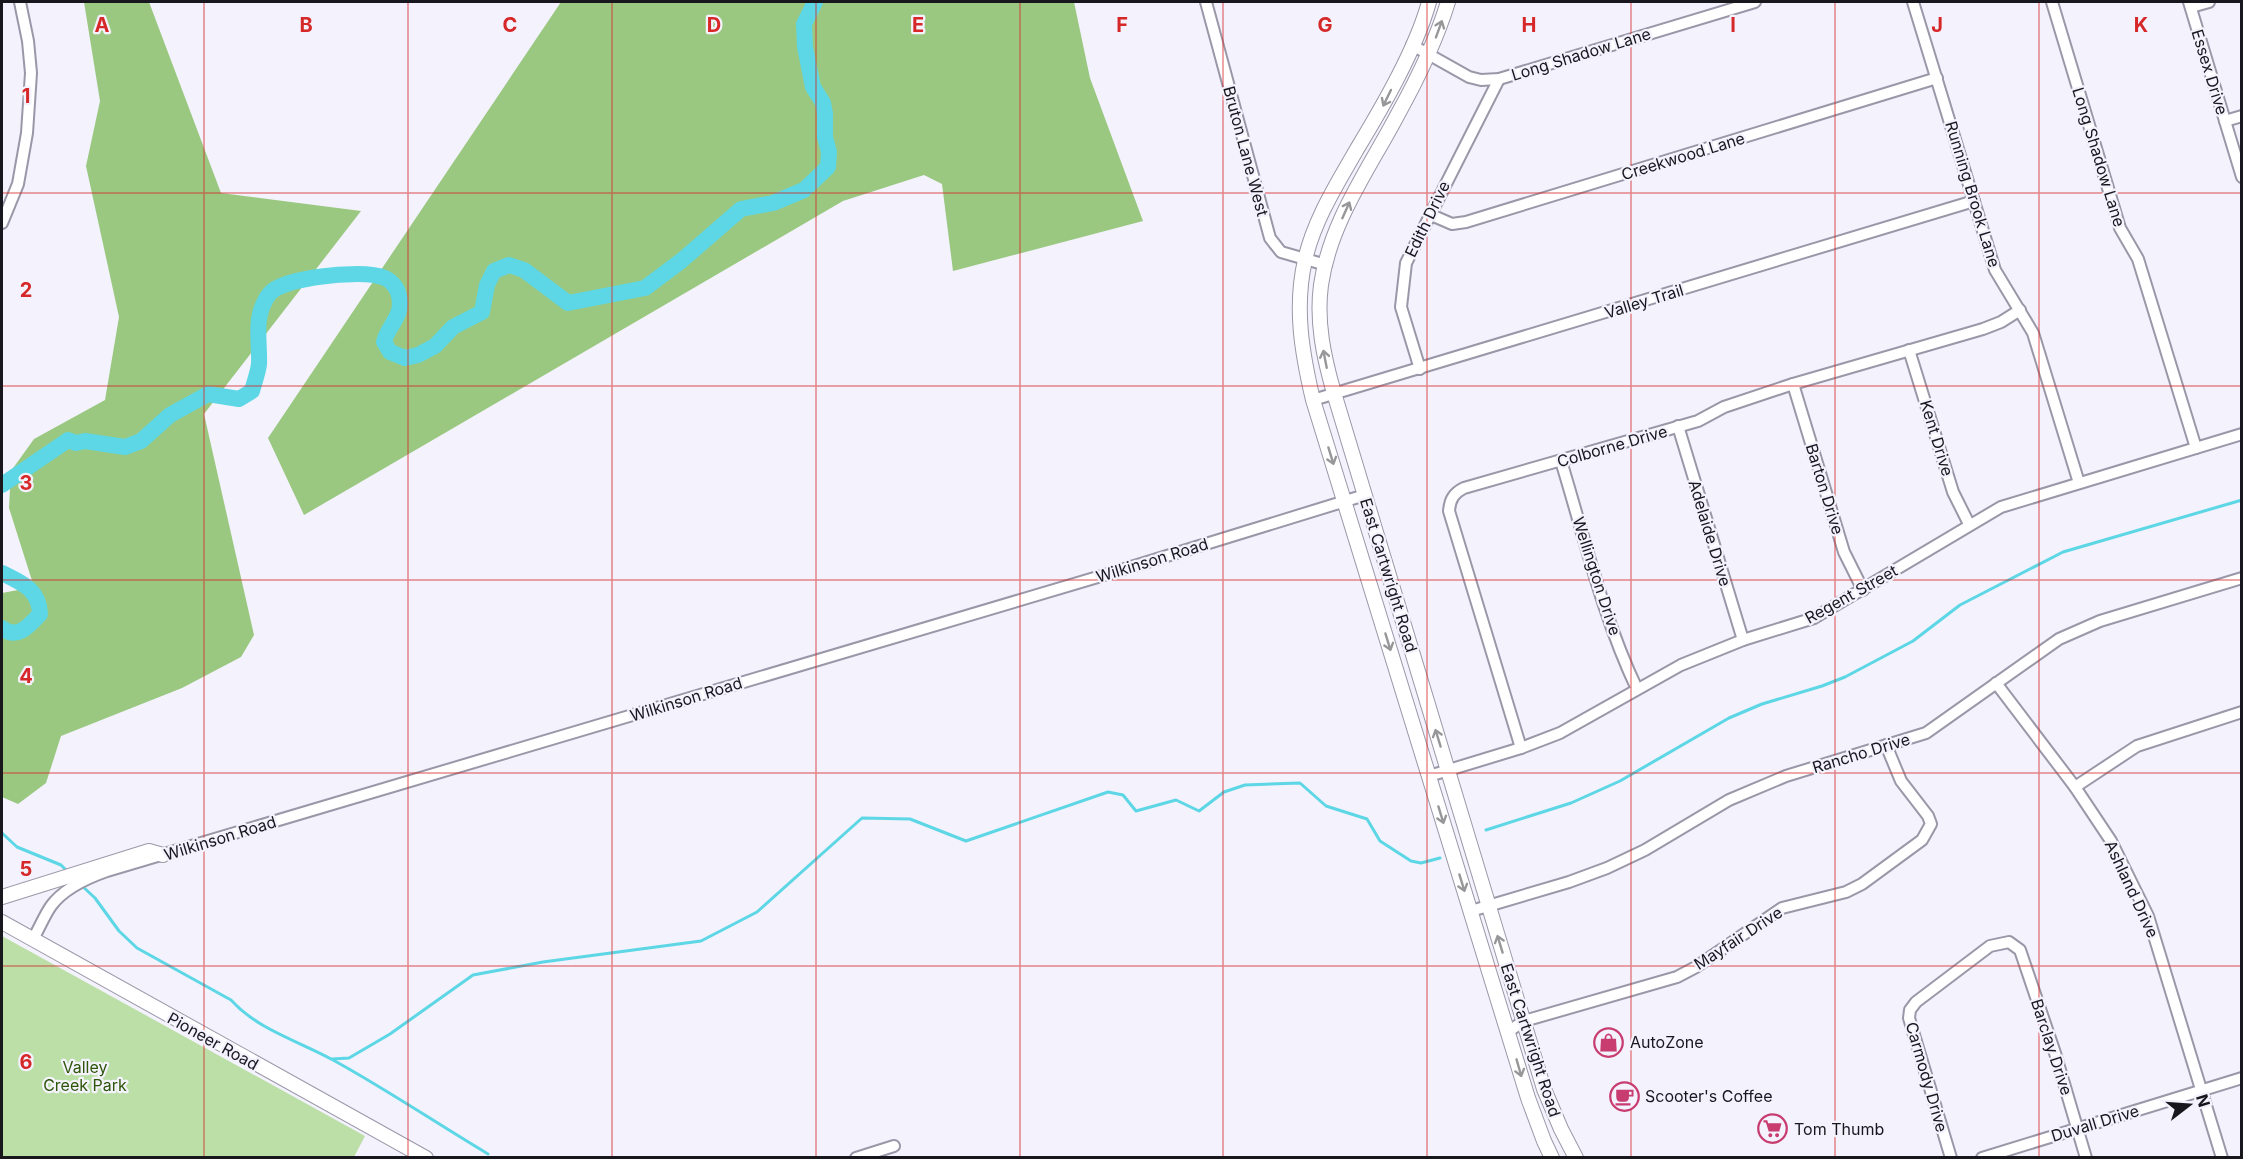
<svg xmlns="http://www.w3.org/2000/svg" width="2243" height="1159" font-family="Inter,sans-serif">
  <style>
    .green { fill: #bbdfa7 }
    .forest { fill: #9ac880 }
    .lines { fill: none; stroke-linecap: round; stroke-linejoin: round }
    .stream { stroke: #5dd7e5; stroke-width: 3 }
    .river { stroke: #5dd7e5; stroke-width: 16 }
    .minor-casing { stroke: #9a98a8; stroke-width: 14 }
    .major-casing { stroke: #9a98a8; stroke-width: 16 }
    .minor { stroke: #fff; stroke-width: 10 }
    .major { stroke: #fff; stroke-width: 14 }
    .oneway { stroke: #979799 }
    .grid { fill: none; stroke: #d62828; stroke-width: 1.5; stroke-opacity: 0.55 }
    .labels { text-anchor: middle; stroke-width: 4.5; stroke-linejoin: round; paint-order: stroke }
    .street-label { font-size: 16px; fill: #18171d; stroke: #f3f2fd }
    .poi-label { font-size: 16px; fill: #18171d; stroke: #f3f2fd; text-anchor: start }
    .park-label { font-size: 16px; fill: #2d5609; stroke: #f3f2fd }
    .grid-label { font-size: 20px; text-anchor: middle; font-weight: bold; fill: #d62828; stroke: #f3f2fd; stroke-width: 4.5; stroke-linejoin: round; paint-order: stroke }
  </style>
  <rect width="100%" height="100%" fill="#f3f2fd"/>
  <!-- green -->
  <polygon class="green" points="2,936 365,1136 354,1157 2,1157"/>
  <!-- forest -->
  <g class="forest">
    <polygon points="84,2 149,2 221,193 361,211 204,414 254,635 241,657 182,688 61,736 46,783 18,804 2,797 2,593 34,587 9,508 11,471 34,439 105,400 119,317 86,166 100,101"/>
    <polygon points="561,2 1074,2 1090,78 1143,221 953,271 942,184 924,175 843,201 304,515 268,438"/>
  </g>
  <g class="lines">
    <!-- stream -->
    <g class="stream">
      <polyline points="1486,830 1571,803 1620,781 1729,718 1762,704 1822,686 1845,677 1913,641 1960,605 2063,552 2242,500"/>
      <polyline points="2,833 17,847 61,865 67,871"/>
      <path d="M80 884 95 898 119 931 137 948 231 1000C258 1030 299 1041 333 1060 386 1089 436 1123 488 1154"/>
      <polyline points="332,1059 349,1058 390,1034 473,975 543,962 701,941 757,912 862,818 910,819 966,841 1108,792 1123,795 1136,811 1176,800 1199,811 1224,792 1245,785 1300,783 1326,806 1367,819 1380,841 1411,861 1421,863 1440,858"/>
    </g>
    <!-- river -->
    <g class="river">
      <path d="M2 485 68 440 76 443 85 441 125 447 141 441 170 415 208 394 239 399 252 391C254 383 258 373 259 364 260 344 254 320 265 301 267 296 272 290 277 288 298 277 364 269 385 278 392 281 398 289 399 296 404 316 388 325 384 342L390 352 405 358 418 355 435 346 453 327 482 312 487 285 494 271 509 265 524 270 568 303 645 288 681 261 741 209 773 203 804 190 828 167 829 152 825 137V114L823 103 813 87 805 47 804 24 815 2"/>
      <path d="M2 573C22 583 39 589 40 614 29 626 17 640 2 628"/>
    </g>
    <defs>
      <g id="minor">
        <polyline points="1206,2 1270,238 1281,252 1326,265"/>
        <polyline points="1913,2 1995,270 2033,333 2079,483"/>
        <polyline points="2052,2 2120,228 2138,259 2196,448"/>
        <polyline points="2189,2 2242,177"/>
        <polyline points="2191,7 2209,2"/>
        <polyline points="1412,45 1469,77 1481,80 1499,79 1755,2"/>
        <polyline points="2225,121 2242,116"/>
        <polyline points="1429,214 1452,224 1466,222 1937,78"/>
        <polyline points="2,223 18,184 27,133 31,73 28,41 20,2"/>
        <polyline points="1909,350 1953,492 1969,524"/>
        <polyline points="1420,369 1401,307 1406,263 1499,79"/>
        <polyline points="1793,384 1844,552 1863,590"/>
        <polyline points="1313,400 1974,201"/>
        <polyline points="1678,426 1743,640"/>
        <path d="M1561 461C1584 536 1603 618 1637 689"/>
        <polyline points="1996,683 2075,787 2111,841 2148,916 2222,1158"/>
        <path d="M1521 748 1449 511C1450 499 1454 493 1464 488L1698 421 1724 407 1793 384 1983 329 2001 322 2020 310"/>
        <polyline points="1429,776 1521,748 1560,733 1681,665 1743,640 1814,618 2001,507 2242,434"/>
        <polyline points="2075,787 2137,746 2242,712"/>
        <polyline points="1471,911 1569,882 1607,868 1645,850 1729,800 1786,776 1926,733 2059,639 2100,621 2242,578"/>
        <path d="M33 939C39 929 44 916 51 906 64 888 87 878 107 871L1118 571 1365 495"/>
        <polyline points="1509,1031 1524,1021 1677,977 1696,967 1782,908 1846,892 1862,884 1922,840 1931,824 1928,816 1901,781 1886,745"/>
        <polyline points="856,1158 894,1146"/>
        <polyline points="1951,1158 1909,1018 1910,1010 1916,1002 1990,946 2009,942 2020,950 2055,1053 2086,1158"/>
        <polyline points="1982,1158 2242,1078"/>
      </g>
      <g id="major">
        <path d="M1429 2C1416 49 1383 106 1357 149 1337 184 1314 220 1305 260 1294 308 1302 353 1313 400L1528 1098 1544 1141 1552 1158"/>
        <path d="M1448 2C1436 41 1418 78 1398 114 1369 169 1330 222 1321 285 1316 322 1324 358 1334 393L1544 1089 1561 1129 1576 1158"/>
        <polyline points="2,897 149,851 163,855"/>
        <polyline points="2,922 426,1158"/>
      </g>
    </defs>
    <!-- minor casing -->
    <use href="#minor" class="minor-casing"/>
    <!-- major casing -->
    <use href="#major" class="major-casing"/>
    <!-- minor -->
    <use href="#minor" class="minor"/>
    <!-- major -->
    <use href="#major" class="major"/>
  </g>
  <!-- one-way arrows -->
  <defs><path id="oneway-shaft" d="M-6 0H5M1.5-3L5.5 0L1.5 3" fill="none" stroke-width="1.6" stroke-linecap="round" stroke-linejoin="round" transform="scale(1.5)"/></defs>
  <g class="oneway">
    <use href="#oneway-shaft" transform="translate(1439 29) rotate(-70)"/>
    <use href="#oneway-shaft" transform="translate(1387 98) rotate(116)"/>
    <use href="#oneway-shaft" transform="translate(1346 210) rotate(-66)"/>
    <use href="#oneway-shaft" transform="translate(1325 359) rotate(-101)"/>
    <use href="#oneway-shaft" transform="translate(1331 456) rotate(73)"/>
    <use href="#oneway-shaft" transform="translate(1388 642) rotate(73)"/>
    <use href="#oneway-shaft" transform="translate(1438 738) rotate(-107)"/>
    <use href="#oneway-shaft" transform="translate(1441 815) rotate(73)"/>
    <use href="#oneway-shaft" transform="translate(1462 883) rotate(73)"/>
    <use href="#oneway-shaft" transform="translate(1500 944) rotate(-107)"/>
    <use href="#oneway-shaft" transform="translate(1519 1068) rotate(74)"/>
  </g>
  <!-- grid -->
  <path class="grid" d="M204 2V1158M408 2V1158M612 2V1158M816 2V1158M1020 2V1158M1223 2V1158M1427 2V1158M1631 2V1158M1835 2V1158M2039 2V1158M2 193H2242M2 386H2242M2 580H2242M2 773H2242M2 966H2242"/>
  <!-- icons -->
  <defs>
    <symbol id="shop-ring" viewBox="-11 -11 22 22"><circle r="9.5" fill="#f3f2fd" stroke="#c83c70" stroke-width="1.5"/><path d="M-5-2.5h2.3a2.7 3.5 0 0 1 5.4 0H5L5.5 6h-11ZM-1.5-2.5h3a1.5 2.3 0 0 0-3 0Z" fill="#c83c70"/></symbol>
    <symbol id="cafe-ring" viewBox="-11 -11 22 22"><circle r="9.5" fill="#f3f2fd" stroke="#c83c70" stroke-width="1.5"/><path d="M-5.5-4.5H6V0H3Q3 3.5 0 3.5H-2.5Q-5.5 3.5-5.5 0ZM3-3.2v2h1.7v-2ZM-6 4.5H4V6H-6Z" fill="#c83c70"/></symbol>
    <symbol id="supermarket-ring" viewBox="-11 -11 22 22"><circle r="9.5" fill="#f3f2fd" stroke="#c83c70" stroke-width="1.5"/><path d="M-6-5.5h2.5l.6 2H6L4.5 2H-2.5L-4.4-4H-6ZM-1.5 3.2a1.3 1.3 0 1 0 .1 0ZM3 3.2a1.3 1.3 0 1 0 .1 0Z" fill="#c83c70"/></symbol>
  </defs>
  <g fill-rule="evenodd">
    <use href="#shop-ring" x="1592" y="1026" width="33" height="33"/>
    <use href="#cafe-ring" x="1608" y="1080" width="33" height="33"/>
    <use href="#supermarket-ring" x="1756" y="1112" width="33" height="33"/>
  </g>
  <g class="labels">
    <!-- street labels -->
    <g class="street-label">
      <text transform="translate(1581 54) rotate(-17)" y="6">Long Shadow Lane</text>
      <text transform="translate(2210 72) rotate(73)" y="6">Essex Drive</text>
      <text transform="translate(1246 151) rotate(75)" y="6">Bruton Lane West</text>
      <text transform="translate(1683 156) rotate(-17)" y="6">Creekwood Lane</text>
      <text transform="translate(2099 157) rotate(73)" y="6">Long Shadow Lane</text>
      <text transform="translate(1973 194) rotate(73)" y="6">Running Brook Lane</text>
      <text transform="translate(1427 219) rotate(-64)" y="6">Edith Drive</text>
      <text transform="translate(1644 301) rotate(-17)" y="6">Valley Trail</text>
      <text transform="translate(1937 438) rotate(73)" y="6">Kent Drive</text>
      <text transform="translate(1612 446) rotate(-16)" y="6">Colborne Drive</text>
      <text transform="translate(1825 489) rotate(73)" y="6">Barton Drive</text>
      <text transform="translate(1710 533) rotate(73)" y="6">Adelaide Drive</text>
      <text transform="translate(1152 560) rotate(-17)" y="6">Wilkinson Road</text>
      <text transform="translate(1389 575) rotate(73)" y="6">East Cartwright Road</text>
      <text transform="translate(1597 576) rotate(72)" y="6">Wellington Drive</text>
      <text transform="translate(1851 594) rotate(-29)" y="6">Regent Street</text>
      <text transform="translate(686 699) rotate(-17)" y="6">Wilkinson Road</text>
      <text transform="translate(1861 753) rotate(-17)" y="6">Rancho Drive</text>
      <text transform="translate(220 838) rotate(-17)" y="6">Wilkinson Road</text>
      <text transform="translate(2132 889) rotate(65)" y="6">Ashland Drive</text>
      <text transform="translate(1738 938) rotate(-33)" y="6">Mayfair Drive</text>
      <text transform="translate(1531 1040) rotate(72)" y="6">East Cartwright Road</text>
      <text transform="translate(213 1041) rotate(29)" y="6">Pioneer Road</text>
      <text transform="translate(2052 1047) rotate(72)" y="6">Barclay Drive</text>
      <text transform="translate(1927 1077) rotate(74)" y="6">Carmody Drive</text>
      <text transform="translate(2095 1123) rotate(-17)" y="6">Duvall Drive</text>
    </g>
    <!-- poi labels -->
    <g class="poi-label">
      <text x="1630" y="1048">AutoZone</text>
      <text x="1645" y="1102">Scooter's Coffee</text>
      <text x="1794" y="1135">Tom Thumb</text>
    </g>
    <!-- park labels -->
    <g class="park-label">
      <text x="85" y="1073">Valley<tspan x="85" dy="18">Creek Park</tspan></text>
    </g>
  </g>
  <g class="grid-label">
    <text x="102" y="32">A</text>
    <text x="306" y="32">B</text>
    <text x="510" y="32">C</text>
    <text x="714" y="32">D</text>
    <text x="918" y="32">E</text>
    <text x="1122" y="32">F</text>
    <text x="1325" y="32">G</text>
    <text x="1529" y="32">H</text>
    <text x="1733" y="32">I</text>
    <text x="1937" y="32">J</text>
    <text x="2141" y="32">K</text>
    <text x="26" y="103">1</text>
    <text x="26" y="297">2</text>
    <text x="26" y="490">3</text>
    <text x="26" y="683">4</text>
    <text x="26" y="876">5</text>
    <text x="26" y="1069">6</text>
  </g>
  <!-- border -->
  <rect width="2243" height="1159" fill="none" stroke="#18171d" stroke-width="6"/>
  <!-- north arrow -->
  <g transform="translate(2189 1105) rotate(73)" stroke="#f3f2fd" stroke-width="4.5" paint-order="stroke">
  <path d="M0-4.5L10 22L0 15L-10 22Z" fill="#18171d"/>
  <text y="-9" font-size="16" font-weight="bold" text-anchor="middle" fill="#18171d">N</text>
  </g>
</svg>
